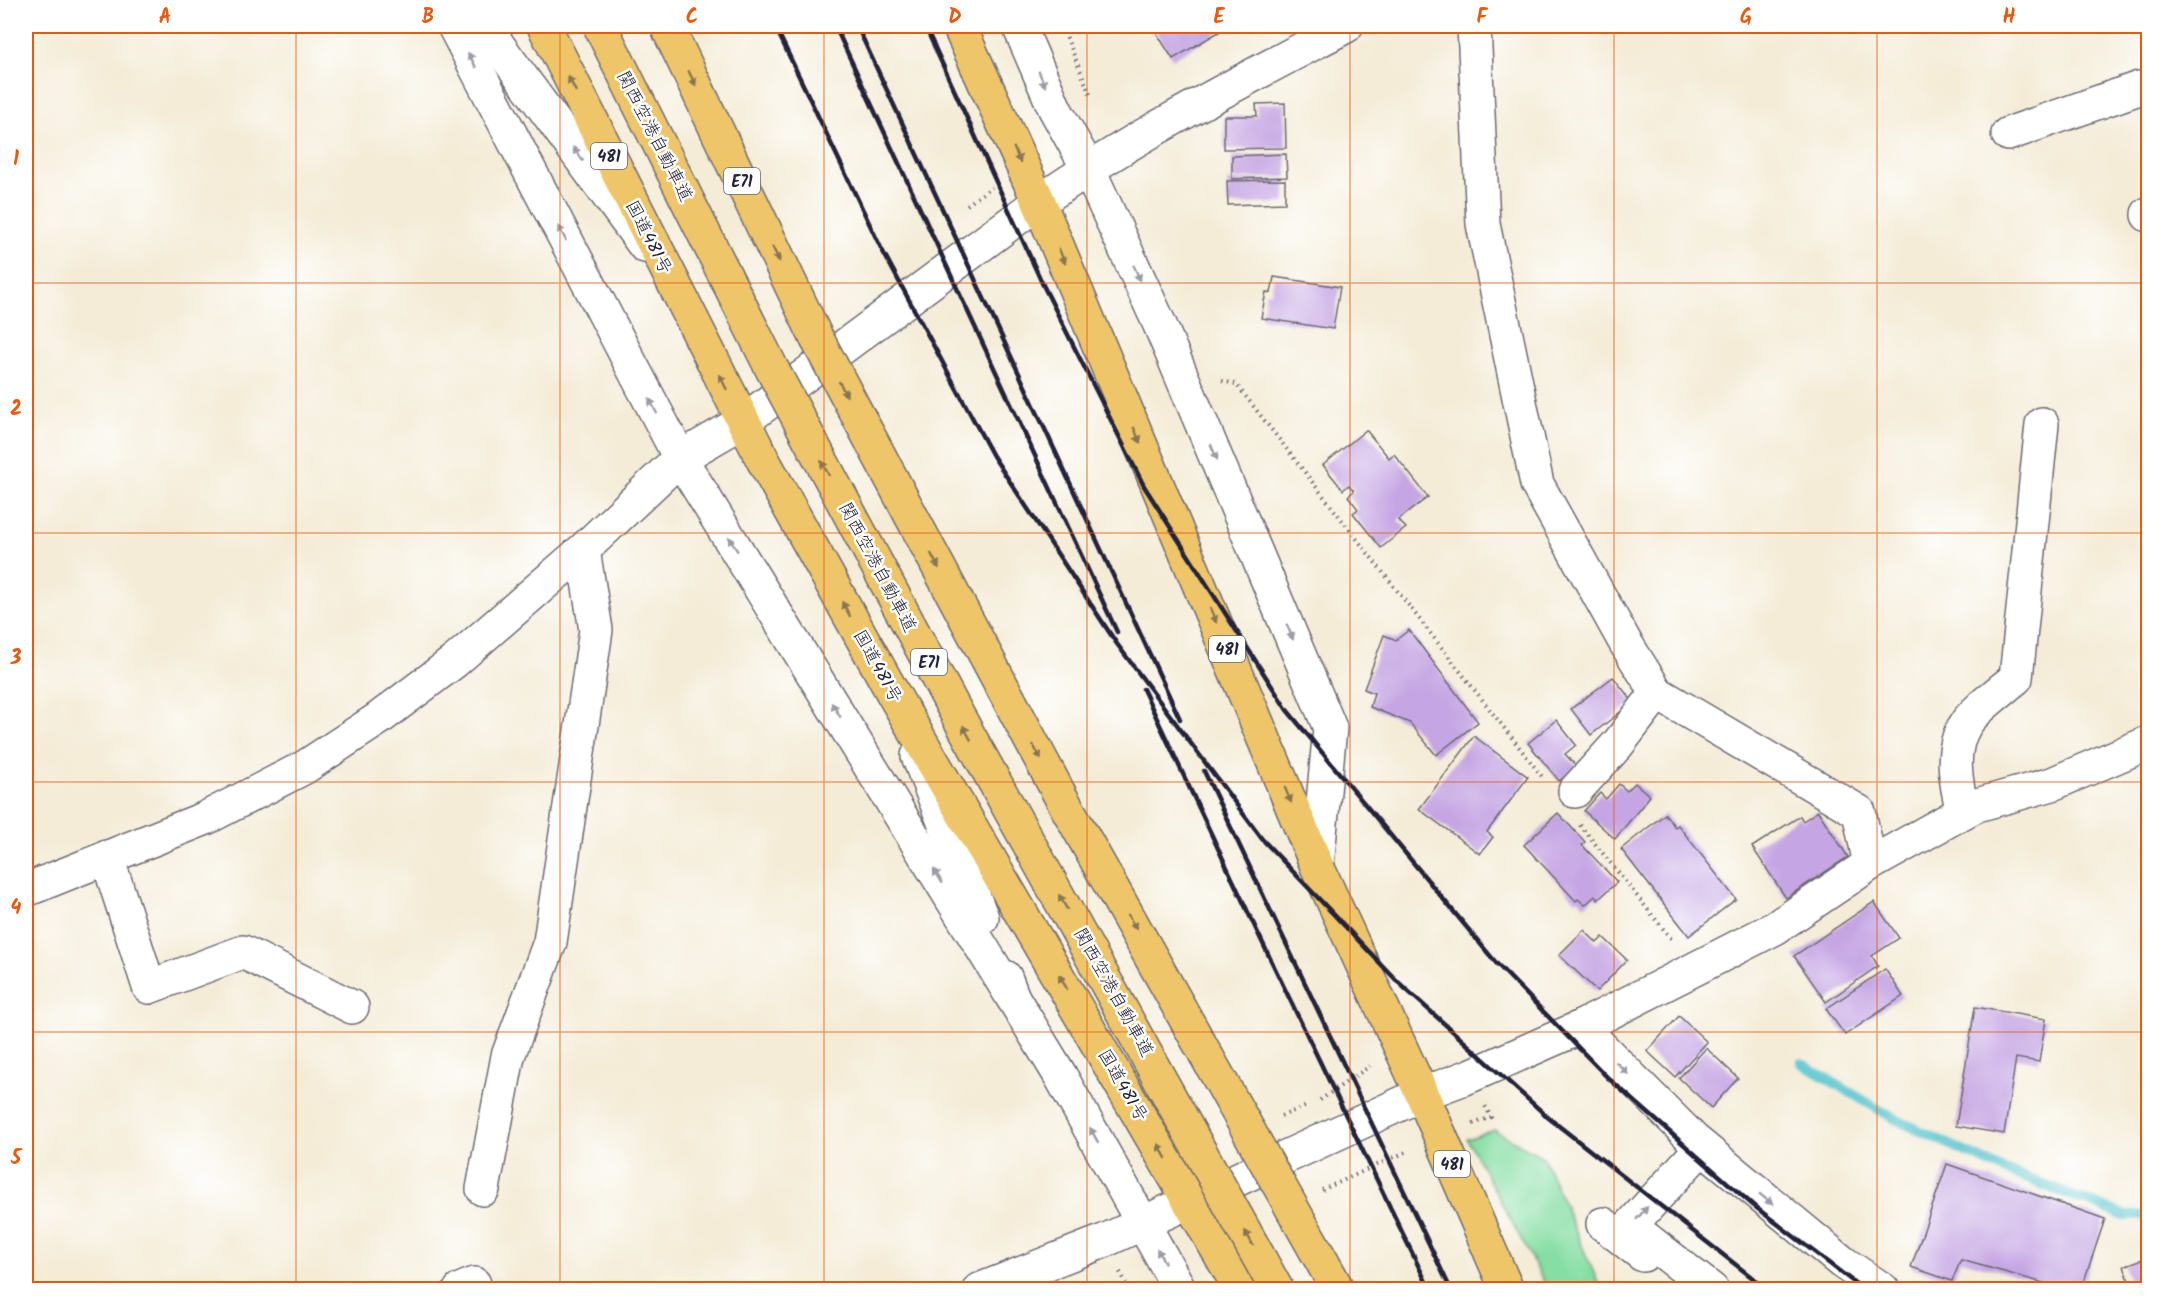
<svg xmlns="http://www.w3.org/2000/svg" width="2174" height="1315" font-family="Kalam,'Klee One',sans-serif">
  <style>
    .green { fill: #85dea3; stroke: #54806f; stroke-width: 1.5 }
    .lines { fill: none; stroke-linecap: round; stroke-linejoin: round }
    .stream { stroke: #57c4cd; stroke-width: 10 }
    .building { fill: #c5a5e3 }
    .minor-casing { stroke: #6c6972; stroke-width: 36 }
    .highway-casing { stroke: #6c6972; stroke-width: 36 }
    .path { stroke: #6c6972; stroke-width: 4; stroke-dasharray: 1.5 4.5; stroke-linecap: butt }
    .minor { stroke: #fff; stroke-width: 33 }
    .highway { stroke: #eec569; stroke-width: 33 }
    .rail { stroke: #22223b; stroke-width: 4.5 }
    .highway-bridge-casing { stroke: #6c6972; stroke-width: 36; stroke-linecap: butt }
    .highway-bridge { stroke: #eec569; stroke-width: 33 }
    .oneway { fill: #9c9ca7 }
    .oneway2 { fill: #887452 }
    .grid { fill: none; stroke: #e8590c; stroke-width: 1.5; stroke-opacity: 0.55 }
    .labels { text-anchor: middle; stroke-width: 5; stroke-linejoin: round; paint-order: stroke }
    .shield { fill: #fff; stroke: #646476; stroke-width: 1.5 }
    .shield-label { font-size: 16px; font-weight: bold; fill: #22223b }
    .street-label { font-size: 18px; fill: #22223b; stroke: #fff }
    .neatline { fill: none; stroke: #e8590c; stroke-width: 2 }
    .grid-label { font-size: 20px; text-anchor: middle; font-weight: bold; fill: #e8590c }
  </style>
  <rect width="100%" height="100%" fill="#fff"/>
  <filter id="ink" filterUnits="userSpaceOnUse"><feTurbulence type="fractalNoise" baseFrequency=".0167" numOctaves="2"/><feDisplacementMap in="SourceGraphic" scale="12" xChannelSelector="R" yChannelSelector="G"/><feConvolveMatrix kernelMatrix="1 2 1 2 8 2 1 2 1" color-interpolation-filters="sRGB"/></filter>
  <filter id="wash" filterUnits="userSpaceOnUse"><feTurbulence type="fractalNoise" baseFrequency=".008" numOctaves="4" result="noise"/><feDisplacementMap in="SourceGraphic" scale="24" xChannelSelector="R" yChannelSelector="G"/><feGaussianBlur stdDeviation="1.35" result="paint"/><feColorMatrix in="noise" values="0 0 0 0 0 0 0 0 0 0 0 0 0 0 0 0 0 1.4 0 .05"/><feComposite in="paint" operator="in"/></filter>
  <g filter="url(#wash)">
    <rect width="100%" height="100%" fill="#f4ecd7"/>
    <!-- green -->
    <polygon class="green" points="1494,1130 1543,1157 1601,1289 1548,1289 1467,1139"/>
    <g class="lines">
      <!-- stream -->
      <polyline class="stream" points="1801,1063 1895,1119 2004,1170 2126,1216 2148,1215"/>
    </g>
    <g id="blocks">
      <!-- building -->
      <g class="building">
        <polygon points="1152,26 1229,26 1173,59"/>
        <polygon points="1285,103 1286,148 1224,149 1224,116 1257,116 1256,104"/>
        <polygon points="1286,154 1287,177 1232,179 1232,156"/>
        <polygon points="1285,180 1285,203 1228,205 1227,181"/>
        <polygon points="1274,277 1340,287 1333,329 1261,318 1266,292 1271,293"/>
        <polygon points="1366,430 1389,458 1394,454 1428,497 1398,520 1406,528 1381,548 1353,513 1358,509 1348,496 1354,491 1349,485 1343,490 1323,465"/>
        <polygon points="1409,630 1478,722 1436,755 1410,723 1370,707 1374,693 1364,689 1384,635 1396,640"/>
        <polygon points="1613,677 1633,702 1591,735 1571,709"/>
        <polygon points="1556,720 1576,745 1565,754 1577,767 1559,781 1528,743"/>
        <polygon points="1474,736 1528,777 1487,832 1493,837 1480,854 1419,809"/>
        <polygon points="1635,783 1650,796 1615,839 1584,811 1600,793 1606,799 1619,784 1627,791"/>
        <polygon points="1818,811 1848,857 1786,898 1752,847 1800,816 1803,821"/>
        <polygon points="1558,813 1585,842 1582,845 1617,882 1598,900 1595,896 1585,905 1578,899 1576,901 1524,845"/>
        <polygon points="1665,814 1675,827 1678,825 1736,899 1689,936 1621,849"/>
        <polygon points="1874,902 1899,938 1872,956 1878,966 1826,1002 1794,956"/>
        <polygon points="1584,930 1597,943 1603,937 1627,960 1597,991 1559,955"/>
        <polygon points="1885,969 1903,996 1845,1035 1826,1009"/>
        <polygon points="1975,1007 2046,1019 2039,1062 2016,1058 2004,1134 1956,1126"/>
        <polygon points="1679,1016 1707,1042 1675,1077 1647,1051"/>
        <polygon points="1706,1048 1738,1078 1711,1108 1679,1078"/>
        <polygon points="1947,1164 2105,1219 2081,1290 2069,1290 1961,1260 1952,1281 1911,1267"/>
        <polygon points="2148,1257 2148,1290 2132,1290 2124,1266"/>
      </g>
    </g>
  </g>
  <g filter="url(#ink)">
    <use href="#blocks" fill-opacity="0" stroke="#6c6972" stroke-width="1.5"/>
    <g class="lines">
      <defs>
        <g id="minor">
          <polyline points="454,26 680,458 1013,998"/>
          <polyline points="484,26 645,246"/>
          <polyline points="1019,26 1055,109 1088,168 1160,325 1330,728 1317,866"/>
          <polyline points="1474,26 1483,224 1537,484 1625,642 1657,693 1859,812 1870,864"/>
          <polyline points="2008,134 2139,88 2148,88"/>
          <polyline points="2148,214 2148,215"/>
          <polyline points="918,756 982,918"/>
          <polyline points="1575,791 1618,744 1657,693"/>
          <path d="M1963 812C1956 784 1949 751 1965 725 1972 712 2003 689 2016 678L2042 424"/>
          <polyline points="107,857 149,987 243,952 352,1007"/>
          <path d="M26 890 206 818 305 767 378 719 455 661 583 550 680 458 742 422 1039 202C1137 134 1242 81 1346 26"/>
          <polyline points="1005,977 1013,998 1060,1075 1180,1290"/>
          <polyline points="1581,1027 1694,1140 1842,1262 1883,1290"/>
          <polyline points="1702,1147 1630,1226 1712,1290"/>
          <polyline points="483,1189 508,1056 550,942 596,630 583,550"/>
          <polyline points="1603,1224 1643,1255"/>
          <polyline points="460,1290 474,1284"/>
          <polyline points="979,1290 1104,1241 1422,1094 1470,1076 1581,1027 1775,928 1870,864 1963,812 1977,805 2052,784 2148,743"/>
        </g>
        <g id="highway">
          <polyline points="544,26 763,460 895,697 1241,1290"/>
          <polyline points="667,26 816,337"/>
          <polyline points="959,26 1039,202 1317,866 1422,1094 1507,1290"/>
        </g>
      </defs>
      <!-- minor casing -->
      <use href="#minor" class="minor-casing"/>
      <!-- highway casing -->
      <use href="#highway" class="highway-casing"/>
      <!-- path -->
      <g class="path">
        <polyline points="1062,26 1090,94"/>
        <polyline points="967,205 992,187"/>
        <polyline points="1222,381 1236,384 1544,779"/>
        <polyline points="1580,825 1673,941"/>
        <polyline points="1320,1100 1370,1066"/>
        <polyline points="1281,1116 1307,1106"/>
        <polyline points="1473,1124 1491,1117 1485,1106"/>
        <polyline points="1322,1190 1408,1151"/>
        <polyline points="1120,1272 1130,1290"/>
      </g>
      <!-- minor -->
      <use href="#minor" class="minor"/>
      <!-- highway -->
      <use href="#highway" class="highway"/>
      <!-- rail -->
      <g class="rail">
        <polyline points="775,26 881,248 993,456 1117,644 1262,839 1398,982 1550,1119 1768,1290"/>
        <polyline points="835,26 1117,632"/>
        <polyline points="857,26 1180,719"/>
        <polyline points="925,26 1043,285 1144,486 1287,710 1497,964 1607,1077 1754,1206 1864,1290"/>
        <polyline points="1143,689 1255,927 1430,1290"/>
        <polyline points="1204,771 1451,1290"/>
      </g>
      <defs>
        <g id="highway-bridge">
          <polyline points="600,26 772,369 958,716 1277,1290"/>
          <polyline points="816,337 1061,797 1338,1290"/>
        </g>
      </defs>
      <!-- highway-bridge casing -->
      <use href="#highway-bridge" class="highway-bridge-casing"/>
      <!-- highway-bridge -->
      <use href="#highway-bridge" class="highway-bridge"/>
    </g>
    <!-- one-way arrows -->
    <defs><path id="oneway-solid" d="M-6-.8H1V-3.2L6.5 0L1 3.2V.8H-6Z" transform="scale(1.5)"/></defs>
    <g class="oneway">
      <use href="#oneway-solid" transform="translate(472 60) rotate(-118)"/>
      <use href="#oneway-solid" transform="translate(1042 79) rotate(67)"/>
      <use href="#oneway-solid" transform="translate(578 154) rotate(-126)"/>
      <use href="#oneway-solid" transform="translate(562 233) rotate(-118)"/>
      <use href="#oneway-solid" transform="translate(1137 273) rotate(66)"/>
      <use href="#oneway-solid" transform="translate(653 406) rotate(-118)"/>
      <use href="#oneway-solid" transform="translate(1214 452) rotate(67)"/>
      <use href="#oneway-solid" transform="translate(733 544) rotate(-122)"/>
      <use href="#oneway-solid" transform="translate(1290 632) rotate(67)"/>
      <use href="#oneway-solid" transform="translate(836 710) rotate(-122)"/>
      <use href="#oneway-solid" transform="translate(938 876) rotate(-122)"/>
      <use href="#oneway-solid" transform="translate(1622 1068) rotate(45)"/>
      <use href="#oneway-solid" transform="translate(1094 1135) rotate(-119)"/>
      <use href="#oneway-solid" transform="translate(1766 1199) rotate(39)"/>
      <use href="#oneway-solid" transform="translate(1642 1213) rotate(-48)"/>
      <use href="#oneway-solid" transform="translate(1161 1256) rotate(-119)"/>
    </g>
    <g class="oneway2">
      <use href="#oneway-solid" transform="translate(692 78) rotate(64)"/>
      <use href="#oneway-solid" transform="translate(572 84) rotate(-117)"/>
      <use href="#oneway-solid" transform="translate(1017 155) rotate(66)"/>
      <use href="#oneway-solid" transform="translate(776 254) rotate(64)"/>
      <use href="#oneway-solid" transform="translate(1062 256) rotate(67)"/>
      <use href="#oneway-solid" transform="translate(723 382) rotate(-116)"/>
      <use href="#oneway-solid" transform="translate(843 389) rotate(62)"/>
      <use href="#oneway-solid" transform="translate(1137 435) rotate(67)"/>
      <use href="#oneway-solid" transform="translate(825 468) rotate(-118)"/>
      <use href="#oneway-solid" transform="translate(935 561) rotate(62)"/>
      <use href="#oneway-solid" transform="translate(846 609) rotate(-119)"/>
      <use href="#oneway-solid" transform="translate(1213 615) rotate(67)"/>
      <use href="#oneway-solid" transform="translate(967 733) rotate(-119)"/>
      <use href="#oneway-solid" transform="translate(1037 752) rotate(62)"/>
      <use href="#oneway-solid" transform="translate(1288 795) rotate(67)"/>
      <use href="#oneway-solid" transform="translate(1063 902) rotate(-119)"/>
      <use href="#oneway-solid" transform="translate(1132 922) rotate(60)"/>
      <use href="#oneway-solid" transform="translate(1063 982) rotate(-120)"/>
      <use href="#oneway-solid" transform="translate(1162 1151) rotate(-120)"/>
      <use href="#oneway-solid" transform="translate(1249 1238) rotate(-119)"/>
    </g>
  </g>
  <!-- grid -->
  <path class="grid" d="M296 26V1290M560 26V1290M824 26V1290M1087 26V1290M1350 26V1290M1614 26V1290M1877 26V1290M26 283H2148M26 533H2148M26 782H2148M26 1032H2148"/>
  <g class="labels">
    <!-- shield labels -->
    <g class="shield">
      <rect x="591" y="143" width="36" height="26" rx="4.5"/>
      <rect x="724" y="168" width="36" height="26" rx="4.5"/>
      <rect x="1209" y="636" width="36" height="26" rx="4.5"/>
      <rect x="911" y="649" width="36" height="26" rx="4.5"/>
      <rect x="1434" y="1151" width="36" height="26" rx="4.5"/>
    </g>
    <g class="shield-label">
      <text x="609" y="162">481</text>
      <text x="742" y="187">E71</text>
      <text x="1227" y="655">481</text>
      <text x="929" y="668">E71</text>
      <text x="1452" y="1170">481</text>
    </g>
    <!-- street labels -->
    <g class="street-label">
      <text transform="translate(655 136) rotate(63)" y="6">関西空港自動車道</text>
      <text transform="translate(649 237) rotate(63)" y="6">国道481号</text>
      <text transform="translate(878 567) rotate(62)" y="6">関西空港自動車道</text>
      <text transform="translate(878 666) rotate(61)" y="6">国道481号</text>
      <text transform="translate(1114 992) rotate(61)" y="6">関西空港自動車道</text>
      <text transform="translate(1123 1085) rotate(60)" y="6">国道481号</text>
    </g>
  </g>
  <!-- margin -->
  <rect width="2174" height="1315" fill="none" stroke="#fff" stroke-width="66"/>
  <rect x="33" y="33" width="2108" height="1249" class="neatline"/>
  <g class="grid-label">
    <text x="165" y="23">A</text>
    <text x="428" y="23">B</text>
    <text x="692" y="23">C</text>
    <text x="955" y="23">D</text>
    <text x="1219" y="23">E</text>
    <text x="1482" y="23">F</text>
    <text x="1746" y="23">G</text>
    <text x="2009" y="23">H</text>
    <text x="16" y="165">1</text>
    <text x="16" y="415">2</text>
    <text x="16" y="664">3</text>
    <text x="16" y="914">4</text>
    <text x="16" y="1164">5</text>
  </g>
</svg>
